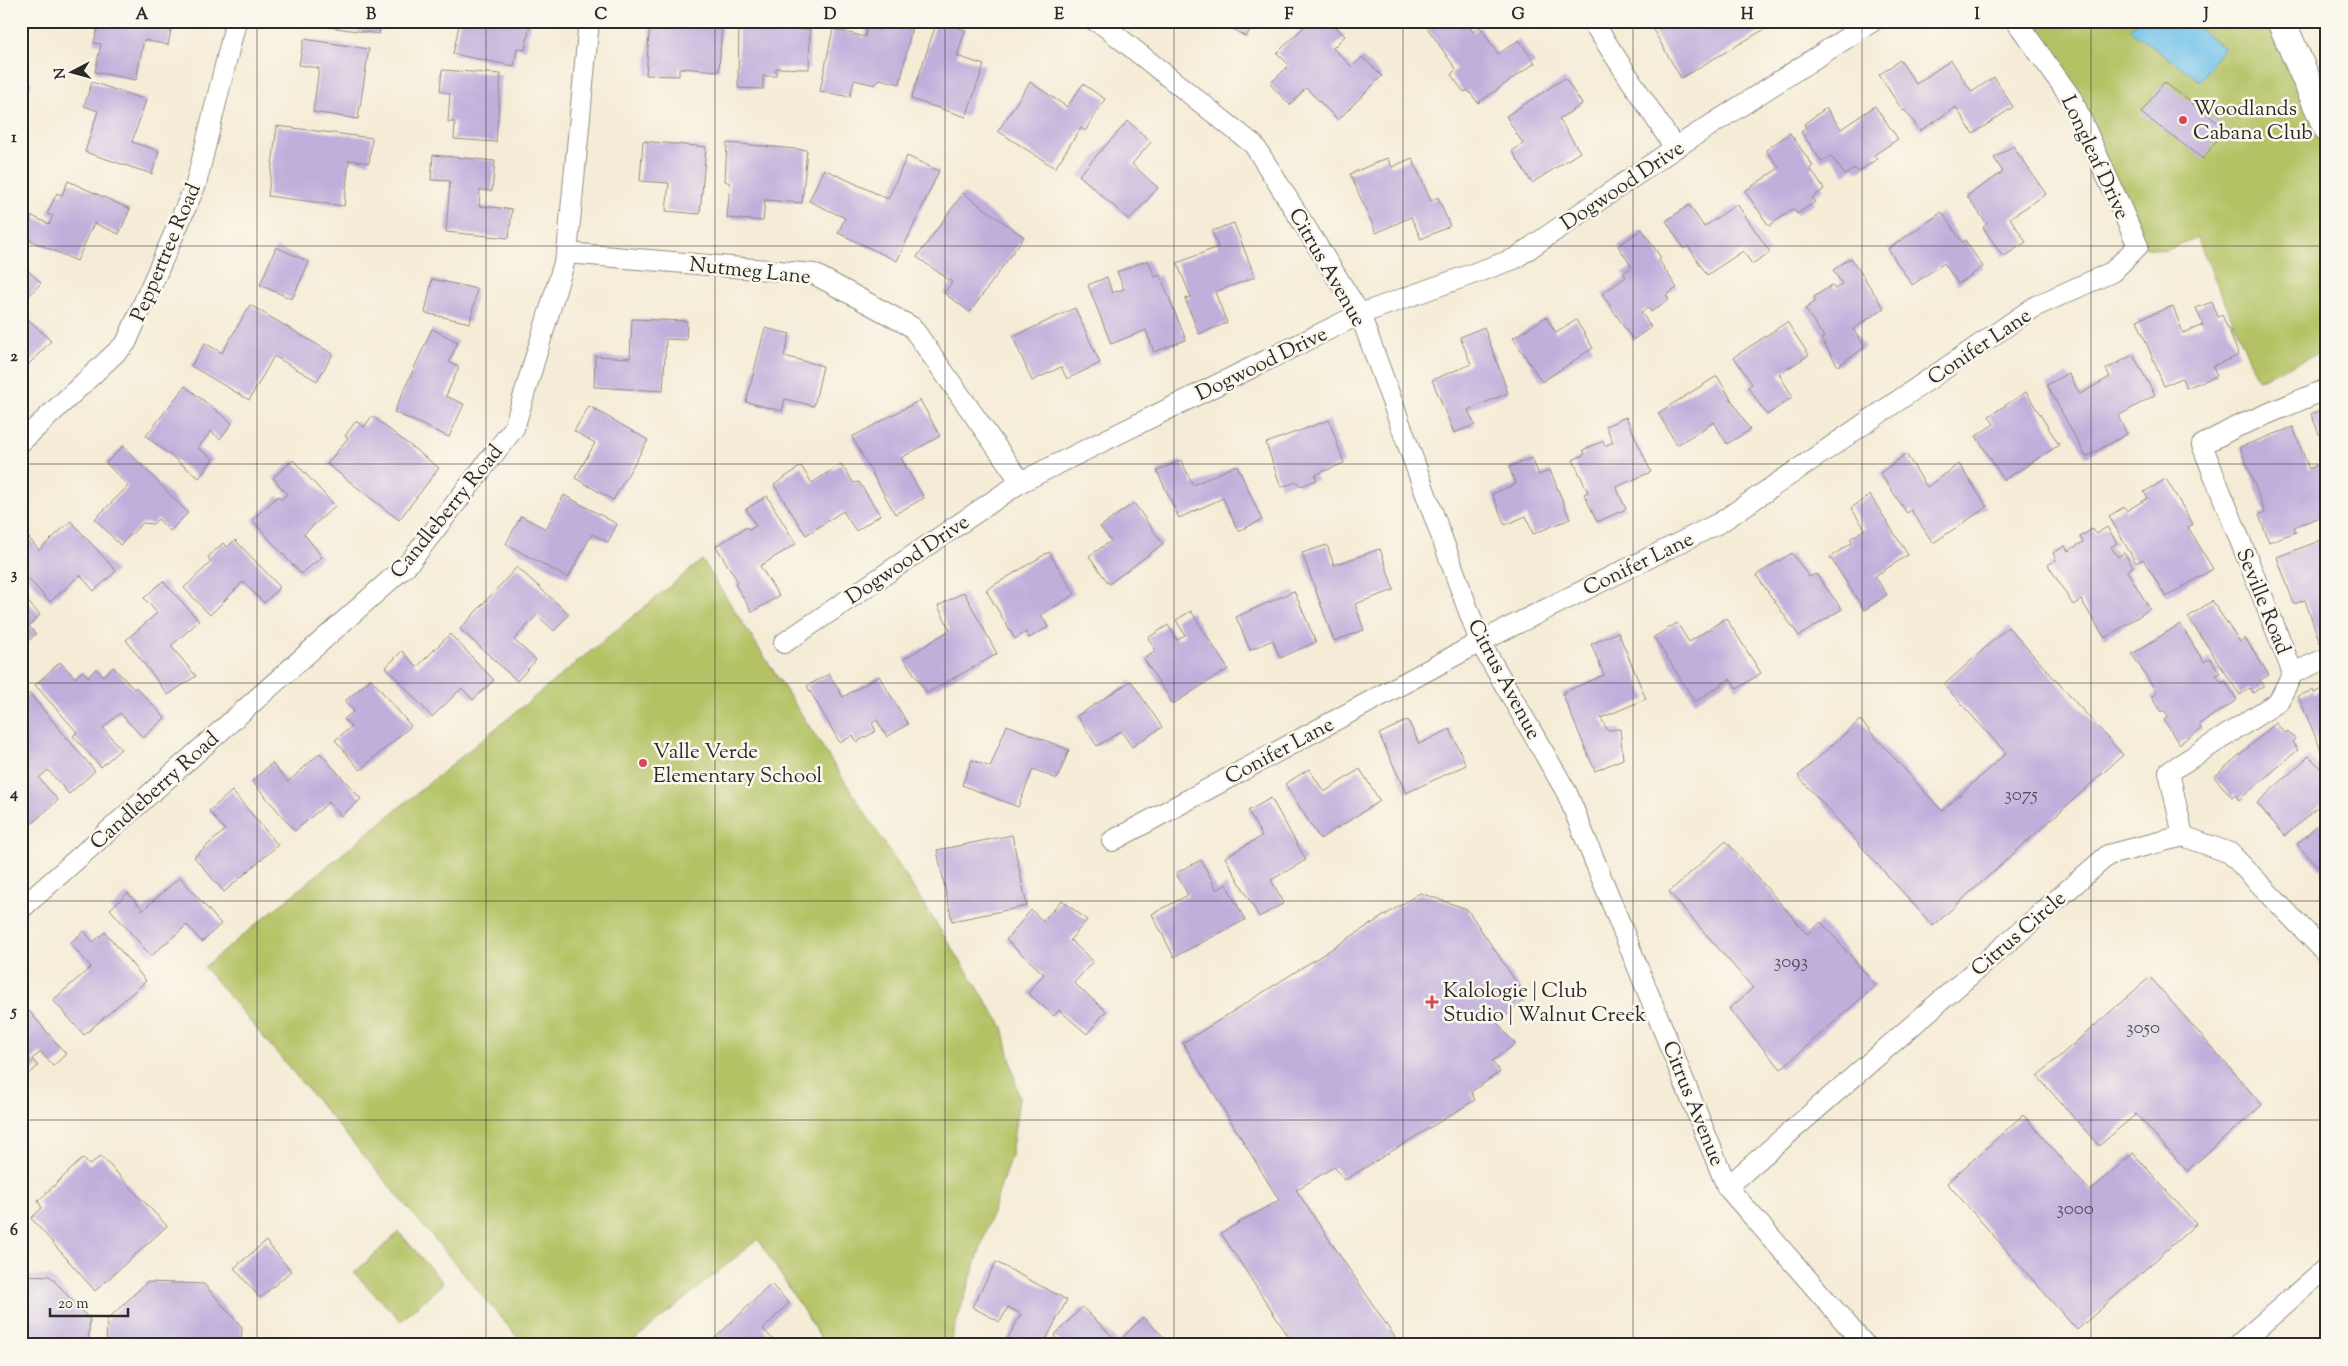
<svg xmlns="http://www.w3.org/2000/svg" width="2348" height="1366" font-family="'Sorts Mill Goudy',serif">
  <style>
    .green { fill: #b4c265; stroke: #707648 }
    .water { fill: #6fc1eb; stroke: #4d768b }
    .building { fill: #c0aedb }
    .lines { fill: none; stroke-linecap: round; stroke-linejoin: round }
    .minor-casing { stroke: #908c81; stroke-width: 22 }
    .trunk-casing { stroke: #908c81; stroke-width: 30 }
    .minor { stroke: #fff; stroke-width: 20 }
    .trunk { stroke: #fff; stroke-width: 28 }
    .grid { fill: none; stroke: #2b2b2b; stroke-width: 1; stroke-opacity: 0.55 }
    .poi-dot { fill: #d1495b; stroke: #fbf7ec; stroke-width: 2 }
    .labels { text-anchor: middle; stroke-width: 5; stroke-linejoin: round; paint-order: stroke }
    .number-label { font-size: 19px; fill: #504c57 }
    .poi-label { font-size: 21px; fill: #2b2b2b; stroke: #fbf7ec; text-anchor: start }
    .street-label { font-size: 21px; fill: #2b2b2b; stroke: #fbf7ec }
    .neatline { fill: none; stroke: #2b2b2b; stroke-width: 2 }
    .grid-label { font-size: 16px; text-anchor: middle; font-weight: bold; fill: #2b2b2b }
  </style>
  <rect width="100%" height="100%" fill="#fbf7ec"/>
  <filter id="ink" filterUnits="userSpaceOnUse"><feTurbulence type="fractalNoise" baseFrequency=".02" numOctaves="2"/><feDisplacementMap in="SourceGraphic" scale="10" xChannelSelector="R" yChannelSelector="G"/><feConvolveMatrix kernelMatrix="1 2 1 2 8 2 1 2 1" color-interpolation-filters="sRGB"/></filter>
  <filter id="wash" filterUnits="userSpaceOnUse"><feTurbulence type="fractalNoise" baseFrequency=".0096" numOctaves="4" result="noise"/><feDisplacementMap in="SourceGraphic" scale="20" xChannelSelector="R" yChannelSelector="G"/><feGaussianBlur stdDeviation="1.12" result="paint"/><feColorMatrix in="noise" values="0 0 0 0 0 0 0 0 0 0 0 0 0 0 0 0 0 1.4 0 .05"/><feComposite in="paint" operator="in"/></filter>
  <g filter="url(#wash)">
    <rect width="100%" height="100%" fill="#f5ecd7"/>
    <!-- green -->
    <g class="green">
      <polygon points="2016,21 2281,21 2327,127 2327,350 2258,380 2197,237 2165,251 2138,246 2072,99"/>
      <polygon points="702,560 1003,1027 1019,1098 1011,1155 949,1345 825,1345 758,1239 628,1345 524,1345 204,967"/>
      <polygon points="399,1232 443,1283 401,1321 354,1273"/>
    </g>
    <!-- water -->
    <polygon class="water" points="2136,21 2188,21 2224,47 2200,81 2130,30"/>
    <g id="blocks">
      <!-- building -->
      <g class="building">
        <polygon points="99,21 173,21 168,45 144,40 136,80 95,72 101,44 94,43"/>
        <polygon points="300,21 381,21 379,34 300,23"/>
        <polygon points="460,21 531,21 525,50 517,48 514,66 453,54"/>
        <polygon points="650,21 722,21 719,71 679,68 679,76 646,75"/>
        <polygon points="739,21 767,21 767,29 810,29 809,69 776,68 776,76 763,76 763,89 738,88"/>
        <polygon points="881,21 913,21 900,84 880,79 875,85 854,80 850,97 820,91 833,29 865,37 867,27 879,30"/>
        <polygon points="937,21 965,30 957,56 984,65 966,117 911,99"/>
        <polygon points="1220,21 1255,21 1246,37"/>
        <polygon points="1310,21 1330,21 1345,36 1333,48 1352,67 1362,57 1382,76 1338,120 1306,88 1290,105 1270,84 1289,65 1277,53"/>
        <polygon points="1433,21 1466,21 1473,32 1480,27 1498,54 1519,40 1535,63 1478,103 1468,90 1464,92 1451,75 1456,69 1426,26"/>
        <polygon points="1648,21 1767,21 1770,26 1681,78"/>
        <polygon points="304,39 369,49 358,119 313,112 319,68 299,65"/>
        <polygon points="1900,60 1916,84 1951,60 1972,92 1994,77 2013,107 1973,134 1956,107 1920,131 1905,110 1903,111 1879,75"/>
        <polygon points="442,70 501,74 496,142 454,139 455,122 448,122 450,94 440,91"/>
        <polygon points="1565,78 1582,104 1559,119 1580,152 1532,183 1512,151 1523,144 1506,116"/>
        <polygon points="21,80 31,84 21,109"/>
        <polygon points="92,82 146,100 132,142 159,151 152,174 85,152 98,111 84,106"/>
        <polygon points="1030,82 1067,107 1083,84 1105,99 1085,131 1081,128 1055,168 998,131"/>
        <polygon points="2164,82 2225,128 2203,159 2141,113"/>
        <polygon points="1875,106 1898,139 1874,155 1877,159 1858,172 1855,168 1845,175 1831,156 1822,162 1801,132 1806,128 1804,124 1826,108 1841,129"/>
        <polygon points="1128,121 1151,142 1132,164 1158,188 1129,220 1079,175"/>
        <polygon points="277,126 372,138 369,163 349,160 344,206 268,196"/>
        <polygon points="1790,133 1813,166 1810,168 1824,189 1812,198 1815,202 1797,214 1793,209 1769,226 1745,191 1779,168 1766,150"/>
        <polygon points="643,141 706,147 700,214 666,211 669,183 640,181"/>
        <polygon points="727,143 807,150 802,203 765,200 763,221 727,218 730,183 725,181"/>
        <polygon points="2013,146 2046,194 2010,218 2026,242 2003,257 1983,227 1987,224 1967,196 2003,172 1994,158"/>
        <polygon points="433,155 495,161 492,191 480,190 479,206 512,209 509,238 446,232 450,181 431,180"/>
        <polygon points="907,156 939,171 897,261 838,233 845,218 809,201 824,169 888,199"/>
        <polygon points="1387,158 1392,167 1412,158 1431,201 1438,197 1450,226 1421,239 1411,217 1376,233 1350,174"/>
        <polygon points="68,181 130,209 119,234 94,223 77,261 23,237 32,216 49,224 53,216 47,214 57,193 62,195"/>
        <polygon points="963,193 1024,237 970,312 944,293 952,282 917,257"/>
        <polygon points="1737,204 1770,252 1752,264 1743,251 1707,275 1688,246 1684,249 1666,221 1689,205 1704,227"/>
        <polygon points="1942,212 1962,242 1965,240 1983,267 1958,284 1944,263 1912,285 1888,249"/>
        <polygon points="1234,223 1255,277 1215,292 1227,323 1199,334 1185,299 1191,297 1177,263 1218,247 1212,231"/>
        <polygon points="1642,229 1661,258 1659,260 1677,288 1666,295 1669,299 1651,312 1648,308 1641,312 1651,327 1633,340 1602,294 1626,277 1623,273 1632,267 1618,246"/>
        <polygon points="276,247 309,262 292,299 260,285"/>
        <polygon points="1851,258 1884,308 1853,329 1865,347 1838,366 1821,339 1824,337 1805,309 1816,301 1814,297 1832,285 1835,289 1842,284 1833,270"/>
        <polygon points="1148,260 1155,277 1160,275 1186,340 1154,352 1146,330 1111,344 1088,285 1107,277 1112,293 1124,289 1117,272"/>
        <polygon points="21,264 41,283 21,304"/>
        <polygon points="432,279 477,289 470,323 425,313"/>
        <polygon points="2212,302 2218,317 2222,315 2239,355 2213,366 2217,376 2186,388 2182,378 2164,386 2137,320 2173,306 2183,333 2203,325 2196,308"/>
        <polygon points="250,305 333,354 317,381 274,356 249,400 191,366 205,343 222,353"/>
        <polygon points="1075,308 1100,363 1067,379 1061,367 1032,381 1013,337"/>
        <polygon points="21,312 51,341 28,365 21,359"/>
        <polygon points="1546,317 1556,333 1576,320 1593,348 1542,382 1513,338"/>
        <polygon points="632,319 687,321 686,340 666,339 663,391 594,387 595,356 630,358"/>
        <polygon points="1787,322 1809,355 1779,374 1793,397 1767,415 1748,387 1752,384 1734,357"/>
        <polygon points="1484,327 1508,393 1468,410 1475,425 1454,433 1432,380 1471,364 1460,337"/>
        <polygon points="765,328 790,334 784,356 823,366 814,406 785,399 782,411 746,402"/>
        <polygon points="432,329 458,342 449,362 459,367 446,396 464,404 449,437 394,412"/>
        <polygon points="2133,355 2155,395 2118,416 2127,434 2086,457 2047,385 2068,373 2080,394 2110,377 2106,369"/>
        <polygon points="1717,376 1750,430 1727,444 1714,422 1677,445 1658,413"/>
        <polygon points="185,386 232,423 220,439 211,431 198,448 213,459 199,478 146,436"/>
        <polygon points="2026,392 2059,445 2004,480 1976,436 1994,424 1989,416"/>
        <polygon points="920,400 940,436 901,458 924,498 895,514 852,437"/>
        <polygon points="589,406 648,440 613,500 575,478 595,443 574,431"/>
        <polygon points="2327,408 2327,454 2311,414"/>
        <polygon points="372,416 439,468 399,520 327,464 348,438 345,436 356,421 364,427"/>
        <polygon points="1626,417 1651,472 1616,487 1626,509 1597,522 1584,494 1588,492 1573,460 1585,454 1583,450 1603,441 1605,446 1613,442 1606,426"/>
        <polygon points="1329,420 1344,463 1315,475 1317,480 1300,486 1297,482 1281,487 1266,443"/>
        <polygon points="2293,427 2309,469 2318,465 2327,489 2327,514 2294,527 2296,532 2269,542 2259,515 2265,512 2240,447"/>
        <polygon points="123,446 188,513 170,531 158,519 153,524 143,523 120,545 95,519 128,486 106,463"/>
        <polygon points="1906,454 1927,487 1959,464 1987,507 1933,543 1911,510 1907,513 1880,473"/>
        <polygon points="1532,458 1539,475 1550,470 1570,519 1533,534 1526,516 1505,525 1492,494 1516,484 1509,467"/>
        <polygon points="293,460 335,506 304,534 322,557 301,574 252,520 278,496 281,500 287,494 273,478"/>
        <polygon points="1181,460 1193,485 1237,465 1262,520 1238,531 1223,498 1179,518 1157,471"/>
        <polygon points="841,464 854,483 859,482 880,515 856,531 843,511 806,535 774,485 801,466 812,483"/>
        <polygon points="2166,479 2193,524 2188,527 2213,569 2166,597 2143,559 2136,563 2109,516 2124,507 2126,511 2148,498 2144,492"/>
        <polygon points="564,495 617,524 608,542 592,534 568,578 506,544 521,516 546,529"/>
        <polygon points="1870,495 1908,555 1875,576 1887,595 1864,610 1830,557 1852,543 1850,539 1865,529 1851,508"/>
        <polygon points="767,496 796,544 760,566 779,596 752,612 735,584 738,582 716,546 747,527 749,530 756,526 746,509"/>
        <polygon points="1134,503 1163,544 1109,584 1089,556 1111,541 1100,527"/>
        <polygon points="71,521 116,571 94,591 80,575 50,602 23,573 21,574 21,533 23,531 39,550"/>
        <polygon points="2107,527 2117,543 2111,547 2118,557 2124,553 2133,567 2127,571 2150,609 2105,638 2081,600 2073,605 2048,565 2056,560 2053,553 2065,546 2068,551 2083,542 2080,537 2092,529 2096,534"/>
        <polygon points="2327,538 2327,641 2320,643 2305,600 2294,604 2277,557"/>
        <polygon points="235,540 280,587 264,603 243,582 210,615 184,588 211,562 208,557 223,543 227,547"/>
        <polygon points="1327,545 1334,565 1380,549 1394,590 1355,604 1364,630 1334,641 1302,553"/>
        <polygon points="1049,552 1075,594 1041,615 1048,627 1029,638 1026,632 1015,639 986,590"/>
        <polygon points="1792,553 1809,577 1816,574 1842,609 1799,636 1756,575"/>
        <polygon points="517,567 569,614 554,631 537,615 514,640 536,660 517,681 460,629"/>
        <polygon points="163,581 199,621 171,646 196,676 168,695 126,640 157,613 144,598"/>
        <polygon points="1294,591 1316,642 1280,658 1273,640 1250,650 1236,617"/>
        <polygon points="964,592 997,654 927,693 904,659 950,630 938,606"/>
        <polygon points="21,594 40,615 29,626 36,634 21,647"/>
        <polygon points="2212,601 2240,642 2245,638 2269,675 2260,680 2264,685 2253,693 2250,688 2240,695 2188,617"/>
        <polygon points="1191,611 1228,669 1173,704 1144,659 1156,651 1148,638 1168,625 1177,640 1185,635 1176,620"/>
        <polygon points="1726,618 1761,673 1737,689 1730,679 1695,702 1654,637 1677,623 1689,642"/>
        <polygon points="2180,624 2204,662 2210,658 2220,673 2216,675 2222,683 2225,681 2237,700 2199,724 2201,729 2179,744 2164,720 2168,717 2164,710 2161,712 2151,697 2157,693 2132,654"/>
        <polygon points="2008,627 2123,755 1933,926 1798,776 1860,720 1942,811 2006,753 1944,685"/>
        <polygon points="1618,632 1646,699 1601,718 1607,730 1620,729 1623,759 1595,771 1562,693 1604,675 1591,644"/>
        <polygon points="450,634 494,680 473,700 462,688 432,717 386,667 402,651 417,667"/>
        <polygon points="60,662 75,678 82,671 88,677 96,669 103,676 113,667 134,689 136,687 165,718 143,738 120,713 103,728 121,749 101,767 73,736 77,732 35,685"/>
        <polygon points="829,674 843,697 879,676 908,724 887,737 877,720 872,723 876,731 857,742 853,735 840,743 807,686"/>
        <polygon points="371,679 411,726 360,770 335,740 351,727 344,719 354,711 345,701"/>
        <polygon points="1131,681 1162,727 1132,747 1121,731 1097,746 1077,716"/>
        <polygon points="2325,688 2327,750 2322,752 2298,696 2313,690 2314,693"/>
        <polygon points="29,693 95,771 69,794 48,770 39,778 58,800 30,825 21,815 21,700"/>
        <polygon points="1408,720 1419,744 1450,729 1466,765 1406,793 1379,734"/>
        <polygon points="2276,723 2285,733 2288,731 2295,739 2292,742 2298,750 2239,800 2235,794 2232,797 2214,777"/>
        <polygon points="1007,725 1069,750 1057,779 1033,769 1018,807 962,785 972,760 990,767"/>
        <polygon points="320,753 361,799 341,816 329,802 295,831 252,781 272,763 288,782"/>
        <polygon points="2309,756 2327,775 2327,799 2285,836 2257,803"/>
        <polygon points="1309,769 1324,792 1360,769 1380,801 1320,839 1285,784"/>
        <polygon points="232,791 278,845 224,892 194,857 225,830 209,811"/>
        <polygon points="1271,798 1306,860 1271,880 1284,903 1259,917 1225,857 1262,836 1248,811"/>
        <polygon points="2327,817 2327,875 2326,876 2297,844"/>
        <polygon points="1012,835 1027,906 952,921 937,850"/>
        <polygon points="1726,841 1807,934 1821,922 1876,985 1781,1069 1729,1009 1753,988 1669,892"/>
        <polygon points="1201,860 1217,890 1226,884 1245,920 1174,957 1152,914 1188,895 1176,873"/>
        <polygon points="180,877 221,924 202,942 187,925 151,956 110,909 128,893 143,910"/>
        <polygon points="1420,893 1467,909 1527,998 1497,1023 1515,1044 1492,1061 1500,1072 1471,1092 1475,1100 1345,1180 1334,1167 1296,1190 1400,1345 1294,1345 1221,1233 1279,1200 1183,1043"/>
        <polygon points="1062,900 1087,920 1070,940 1093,961 1074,983 1106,1011 1087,1034 1059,1010 1054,1016 1028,993 1044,974 1006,940 1031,910 1043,921"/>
        <polygon points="84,931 93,942 105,932 146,981 84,1035 53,1000 91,967 70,943"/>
        <polygon points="2150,977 2262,1105 2187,1171 2136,1114 2099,1146 2037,1076"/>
        <polygon points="29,1011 66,1054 53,1066 41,1052 32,1059 38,1066 21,1081 21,1018"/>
        <polygon points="2023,1115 2090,1191 2133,1153 2196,1224 2077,1330 1947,1183"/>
        <polygon points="101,1156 167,1226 95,1291 31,1218 42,1208 38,1201 83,1158 89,1165"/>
        <polygon points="266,1241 291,1271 260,1298 234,1268"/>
        <polygon points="996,1262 1067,1300 1043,1345 1004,1345 1021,1314 1008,1307 1000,1322 972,1307"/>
        <polygon points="21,1275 50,1276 90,1320 88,1343 96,1345 21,1345"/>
        <polygon points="147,1282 204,1284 242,1327 241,1345 106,1345 107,1320"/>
        <polygon points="771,1284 789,1303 763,1329 778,1345 718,1345 713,1340"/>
        <polygon points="1082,1307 1118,1342 1143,1317 1166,1339 1160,1345 1088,1345 1085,1342 1083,1345 1063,1345 1054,1336"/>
      </g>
    </g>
  </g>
  <g filter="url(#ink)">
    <use href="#blocks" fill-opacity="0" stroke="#908c81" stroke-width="1"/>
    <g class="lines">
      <defs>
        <g id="minor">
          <polyline points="1095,21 1103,25 1254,145 1360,314 1480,642 1567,793 1727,1187 1865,1345"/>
          <polyline points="1592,21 1675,148"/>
          <polyline points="567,253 814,274 912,327 1021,482"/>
          <polyline points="21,442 126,343 196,184 236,21"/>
          <polyline points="784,643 1021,482 1360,314 1514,259 1675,148 1873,21"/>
          <polyline points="2293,673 2327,658"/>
          <polyline points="2183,836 2169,772 2278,702 2293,673 2202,445 2236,427 2327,389"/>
          <polyline points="1112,841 1480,642 1721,522 2036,306 2112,272 2138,246 2072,99 2016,21"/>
          <polyline points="21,909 409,563 514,428 567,253 589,21"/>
          <polyline points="1727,1187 2108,855 2183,836 2230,853 2327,954"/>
          <polyline points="2238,1345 2327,1267"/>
        </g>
        <polyline id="trunk" points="2281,21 2327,127"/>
      </defs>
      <!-- minor casing -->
      <use href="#minor" class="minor-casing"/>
      <!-- trunk casing -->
      <use href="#trunk" class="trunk-casing"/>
      <!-- minor -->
      <use href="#minor" class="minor"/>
      <!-- trunk -->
      <use href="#trunk" class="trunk"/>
    </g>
  </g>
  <!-- grid -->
  <path class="grid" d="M257 21V1345M486 21V1345M715 21V1345M945 21V1345M1174 21V1345M1403 21V1345M1633 21V1345M1862 21V1345M2091 21V1345M21 246H2327M21 464H2327M21 683H2327M21 901H2327M21 1120H2327"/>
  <!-- markers -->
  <g class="poi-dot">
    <circle cx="2183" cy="120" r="5"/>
    <circle cx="643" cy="763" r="5"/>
    <path d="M1429.5 994.5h5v5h5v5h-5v5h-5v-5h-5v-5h5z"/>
  </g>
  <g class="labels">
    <!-- number labels -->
    <g class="number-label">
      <text x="2021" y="800">3075</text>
      <text x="1791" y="967">3093</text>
      <text x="2143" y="1033">3050</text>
      <text x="2075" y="1214">3000</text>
    </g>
    <!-- poi labels -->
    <g class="poi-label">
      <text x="2193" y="115">Woodlands<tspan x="2193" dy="24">Cabana Club</tspan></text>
      <text x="653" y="758">Valle Verde<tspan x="653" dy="24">Elementary School</tspan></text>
      <text x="1443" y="997">Kalologie | Club<tspan x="1443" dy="24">Studio | Walnut Creek</tspan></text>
    </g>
    <!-- street labels -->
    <g class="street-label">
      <text transform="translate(2096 157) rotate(65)" y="7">Longleaf Drive</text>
      <text transform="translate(1622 185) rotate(-34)" y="7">Dogwood Drive</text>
      <text transform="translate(165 252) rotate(-67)" y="7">Peppertree Road</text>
      <text transform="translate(1328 267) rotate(60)" y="7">Citrus Avenue</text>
      <text transform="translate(750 270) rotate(6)" y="7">Nutmeg Lane</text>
      <text transform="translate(1979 346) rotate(-34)" y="7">Conifer Lane</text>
      <text transform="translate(1261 363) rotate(-26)" y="7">Dogwood Drive</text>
      <text transform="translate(446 511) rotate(-51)" y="7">Candleberry Road</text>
      <text transform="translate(907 559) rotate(-34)" y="7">Dogwood Drive</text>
      <text transform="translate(1638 563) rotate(-26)" y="7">Conifer Lane</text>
      <text transform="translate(2264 601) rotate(68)" y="7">Seville Road</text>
      <text transform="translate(1505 679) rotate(62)" y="7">Citrus Avenue</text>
      <text transform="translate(1279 750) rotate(-28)" y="7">Conifer Lane</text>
      <text transform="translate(154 790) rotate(-42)" y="7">Candleberry Road</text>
      <text transform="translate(2018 933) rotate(-41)" y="7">Citrus Circle</text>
      <text transform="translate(1694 1103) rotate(68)" y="7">Citrus Avenue</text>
    </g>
  </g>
  <!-- margin -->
  <rect width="2348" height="1366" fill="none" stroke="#fbf7ec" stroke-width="55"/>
  <!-- north arrow -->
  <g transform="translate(72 72) rotate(264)" stroke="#fbf7ec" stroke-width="4" paint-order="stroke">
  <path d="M0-4L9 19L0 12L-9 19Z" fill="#2b2b2b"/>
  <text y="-8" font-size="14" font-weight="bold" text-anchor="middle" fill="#2b2b2b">N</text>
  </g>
  <!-- scale -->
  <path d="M50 1308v8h78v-8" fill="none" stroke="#2b2b2b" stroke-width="2.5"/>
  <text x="58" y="1308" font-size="15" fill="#2b2b2b" stroke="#fbf7ec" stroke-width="4" paint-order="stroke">20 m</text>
  <rect x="28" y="28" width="2292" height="1310" class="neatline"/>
  <g class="grid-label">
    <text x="142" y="19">A</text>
    <text x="371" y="19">B</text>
    <text x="601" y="19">C</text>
    <text x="830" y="19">D</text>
    <text x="1059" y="19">E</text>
    <text x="1289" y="19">F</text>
    <text x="1518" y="19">G</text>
    <text x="1747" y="19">H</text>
    <text x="1977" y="19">I</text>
    <text x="2206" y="19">J</text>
    <text x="14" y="142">1</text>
    <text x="14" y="361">2</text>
    <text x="14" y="579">3</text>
    <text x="14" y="798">4</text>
    <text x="14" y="1016">5</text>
    <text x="14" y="1235">6</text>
  </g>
</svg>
